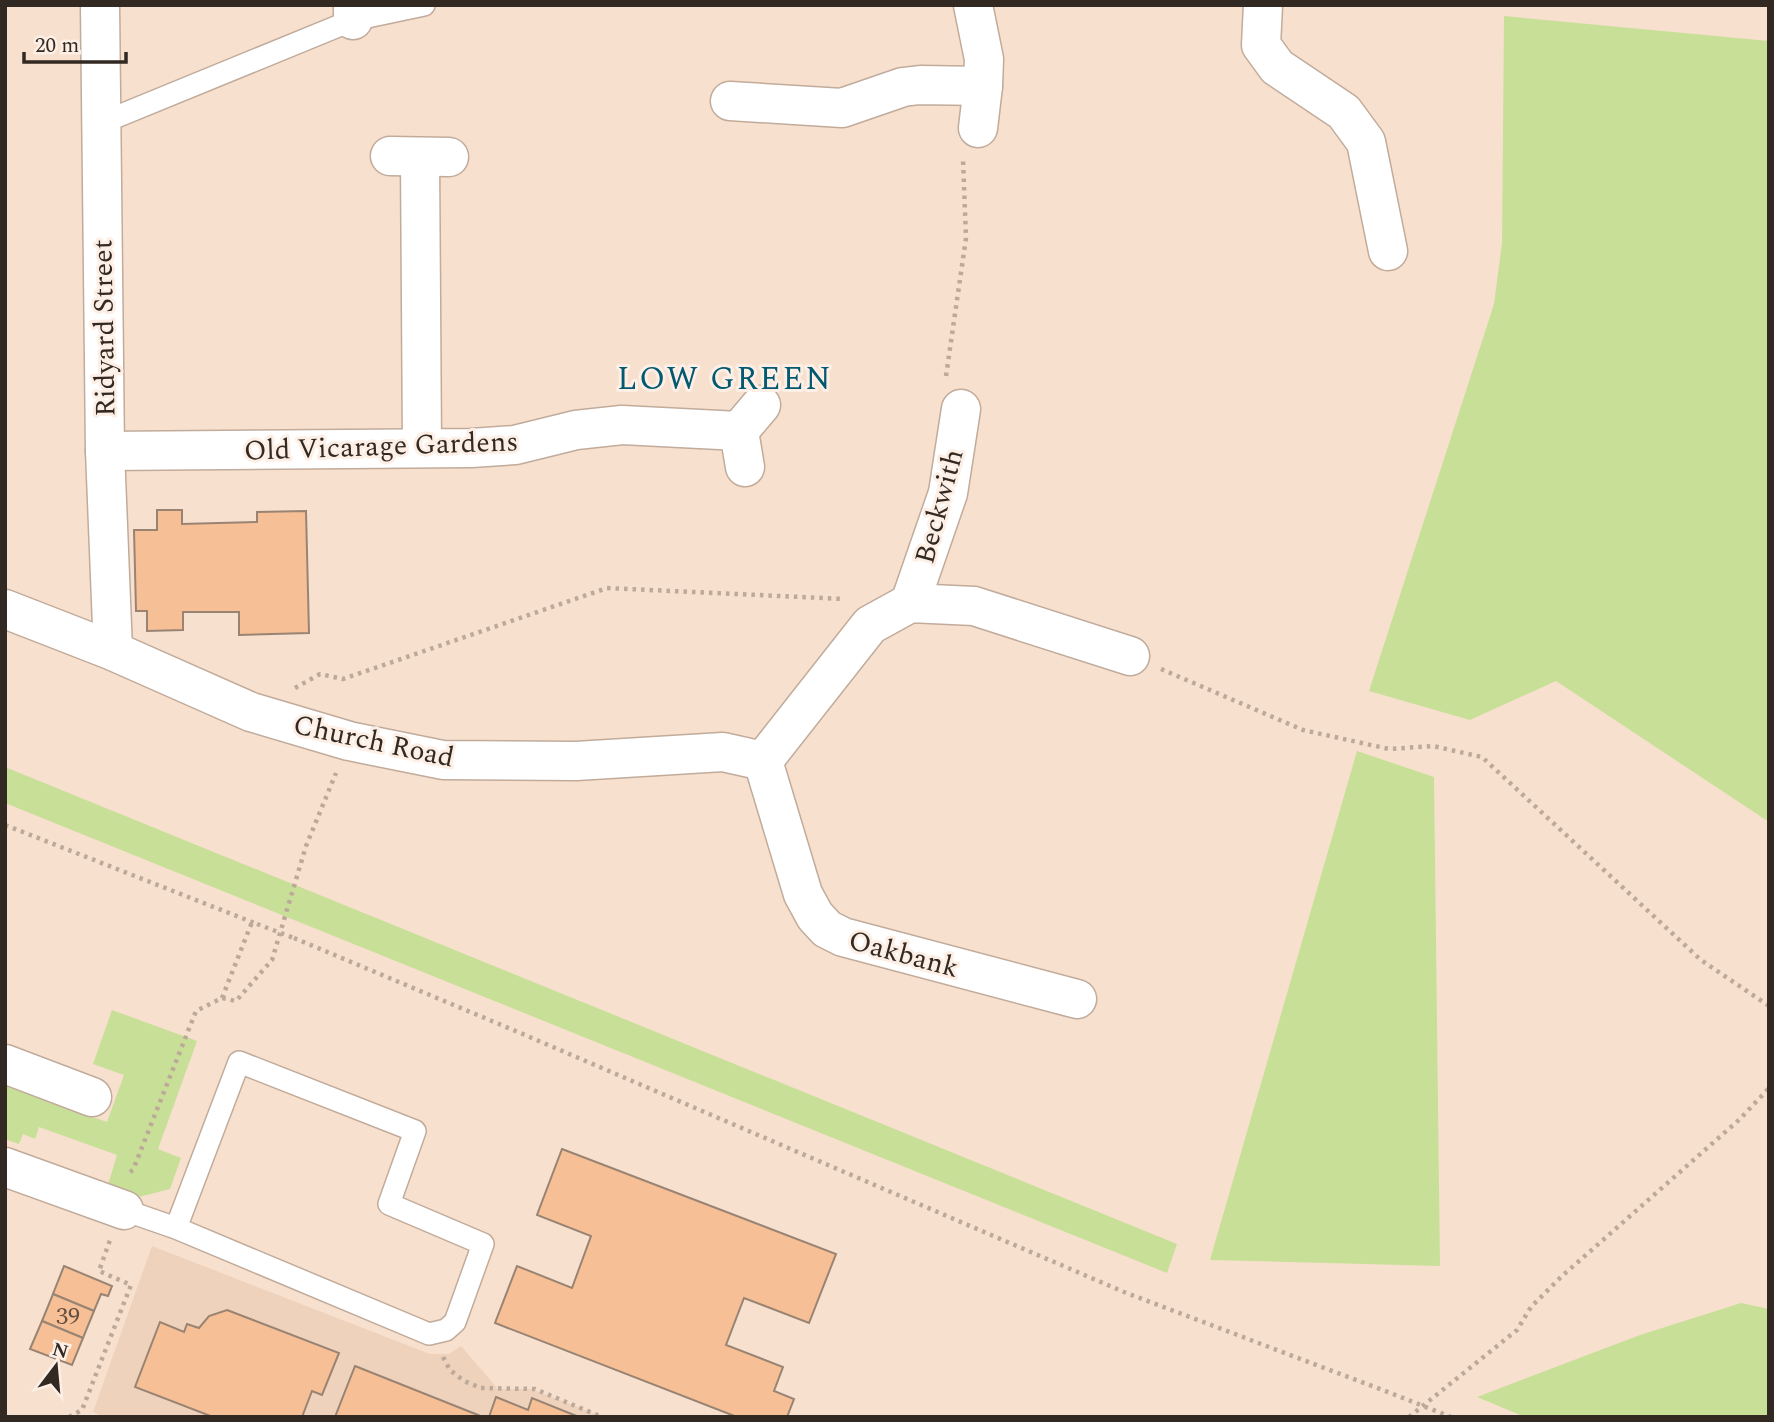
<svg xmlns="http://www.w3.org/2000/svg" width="1774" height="1422" font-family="Spectral,serif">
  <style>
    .built { fill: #efd2bc }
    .green { fill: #c8df98 }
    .building { fill: #f6bf95; stroke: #998474; stroke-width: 2 }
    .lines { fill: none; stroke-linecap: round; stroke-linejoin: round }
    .lane-casing { stroke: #c1ab9b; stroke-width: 24 }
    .street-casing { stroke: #c1ab9b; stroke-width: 41 }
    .path { stroke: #bca99a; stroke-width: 4.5; stroke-dasharray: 3.5 5; stroke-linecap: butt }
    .lane { stroke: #fff; stroke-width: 21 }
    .street { stroke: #fff; stroke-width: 38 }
    .path-bridge { stroke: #bca99a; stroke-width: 4.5; stroke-dasharray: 3.5 5; stroke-linecap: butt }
    .labels { text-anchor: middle; stroke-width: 6; stroke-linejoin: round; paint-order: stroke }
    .number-label { font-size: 24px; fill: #634e3f }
    .street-label { font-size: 28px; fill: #322922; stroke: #fdefe5 }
    .quarter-label { font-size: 32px; letter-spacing: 2px; fill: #025970; stroke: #fdefe5 }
  </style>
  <rect width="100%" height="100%" fill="#f7e0ce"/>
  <!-- built -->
  <polygon class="built" points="152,1246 430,1354 449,1354 461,1346 498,1389 531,1389 604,1417 104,1417 93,1412"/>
  <!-- green -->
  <g class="green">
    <polygon points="1504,16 1769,41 1769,822 1556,681 1470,720 1369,691 1494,304 1502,243"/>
    <polygon points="1357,751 1434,777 1440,1266 1210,1260"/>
    <polygon points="5,767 1177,1244 1167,1273 5,803"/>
    <polygon points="112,1010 197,1041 158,1149 181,1158 170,1189 131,1199 108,1185 117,1155 39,1127 35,1139 23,1134 19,1144 5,1139 5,1086 107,1122 124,1075 93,1064"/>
    <polygon points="1741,1303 1769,1309 1769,1417 1525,1417 1477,1397 1640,1335"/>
  </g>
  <!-- building -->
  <g class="building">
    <polygon points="157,510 182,510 182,524 257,522 257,512 306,511 309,633 239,635 239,612 183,612 183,630 147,631 147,611 136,611 134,530 157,530"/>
    <polygon points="562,1149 836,1254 809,1323 744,1298 726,1345 783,1367 774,1391 794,1399 787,1417 737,1417 495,1323 517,1266 572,1288 591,1236 537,1215"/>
    <polygon points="64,1266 112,1286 108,1296 101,1294 94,1311 53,1294"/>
    <polygon points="53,1294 94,1311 83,1338 42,1321"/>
    <polygon points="227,1310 339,1353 322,1395 312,1391 302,1417 213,1417 135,1387 160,1322 184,1332 187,1324 199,1328 209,1316"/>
    <polygon points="42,1321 83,1338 72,1365 30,1349"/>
    <polygon points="355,1366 483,1417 335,1417"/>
    <polygon points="496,1397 528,1410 532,1398 579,1417 489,1417"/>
  </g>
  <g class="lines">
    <defs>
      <g id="lane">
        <polyline points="99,124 353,20 424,5"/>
        <polyline points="124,1210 176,1228 429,1334 446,1330 455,1322 483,1244 389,1204 415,1131 239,1062 176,1228"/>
      </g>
      <g id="street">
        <polyline points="100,5 105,451 113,651"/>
        <polyline points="973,5 984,59 983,86 978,128"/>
        <polyline points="1263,5 1261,45 1277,67 1344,112 1366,142 1388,251"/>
        <polyline points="353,20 353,5"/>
        <polyline points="730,101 842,108 903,87 920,85 983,86"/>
        <polyline points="390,156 449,157"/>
        <polyline points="420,157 422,447"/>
        <polyline points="105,451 471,448 515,445 576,430 622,425 739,431"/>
        <polyline points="745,467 739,431 761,405"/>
        <polyline points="910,603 948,493 961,409"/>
        <polyline points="5,609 113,651 251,712 349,741 443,760 576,761 723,752 763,761"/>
        <polyline points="763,761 870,625 910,603 974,606 1130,656"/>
        <polyline points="763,761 803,894 815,916 827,929 843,937 1077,999"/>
        <polyline points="5,1064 92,1097"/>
        <polyline points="5,1167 124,1210"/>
      </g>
    </defs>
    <!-- lane casing -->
    <use href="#lane" class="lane-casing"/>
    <!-- street casing -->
    <use href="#street" class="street-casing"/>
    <!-- path -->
    <g class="path">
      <polyline points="946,376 966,238 963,159"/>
      <polyline points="1161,669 1303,730 1389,749 1433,746 1482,757 1701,960 1769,1006"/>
      <polyline points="295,688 320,674 343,679 607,588 844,599"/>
      <polyline points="5,825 257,924"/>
      <polyline points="294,938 518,1032 1124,1292 1393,1394"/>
      <polyline points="222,998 252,922"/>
      <polyline points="130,1172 133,1170 196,1011 222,998 236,1001 272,960 306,846 336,773"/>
      <polyline points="443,1357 450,1370 464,1381 481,1388 535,1389 602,1417"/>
      <polyline points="69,1417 82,1410 131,1285 99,1271 110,1240"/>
      <polyline points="1409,1417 1517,1330 1531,1307 1561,1277 1740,1119 1769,1088"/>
    </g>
    <!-- lane -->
    <use href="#lane" class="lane"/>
    <!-- street -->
    <use href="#street" class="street"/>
    <!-- path-bridge -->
    <g class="path-bridge">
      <polyline points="257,924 294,938"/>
      <polyline points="1393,1394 1451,1417"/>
    </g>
  </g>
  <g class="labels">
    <!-- number labels -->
    <g class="number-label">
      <text x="68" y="1324">39</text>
    </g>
    <!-- street labels -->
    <g class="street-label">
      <text transform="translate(103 328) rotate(-91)" y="10">Ridyard Street</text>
      <text transform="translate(381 445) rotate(-2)" y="10">Old Vicarage Gardens</text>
      <text transform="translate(938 506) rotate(-75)" y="10">Beckwith</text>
      <text transform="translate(374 740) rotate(12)" y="10">Church Road</text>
      <text transform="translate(904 953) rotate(15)" y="10">Oakbank</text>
    </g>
    <!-- quarter labels -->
    <g class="quarter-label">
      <text x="725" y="389">LOW GREEN</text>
    </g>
  </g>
  <!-- border -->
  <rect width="1774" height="1422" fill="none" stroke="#322922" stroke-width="14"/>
  <!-- north arrow -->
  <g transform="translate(56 1366) rotate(16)" stroke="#fdefe5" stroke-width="5" paint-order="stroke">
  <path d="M0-5L12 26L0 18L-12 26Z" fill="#322922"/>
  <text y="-10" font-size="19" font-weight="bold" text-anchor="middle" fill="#322922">N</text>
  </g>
  <!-- scale -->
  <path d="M24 52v10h102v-10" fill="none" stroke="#322922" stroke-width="3.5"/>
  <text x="35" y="52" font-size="21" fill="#322922" stroke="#fdefe5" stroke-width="5" paint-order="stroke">20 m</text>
</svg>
